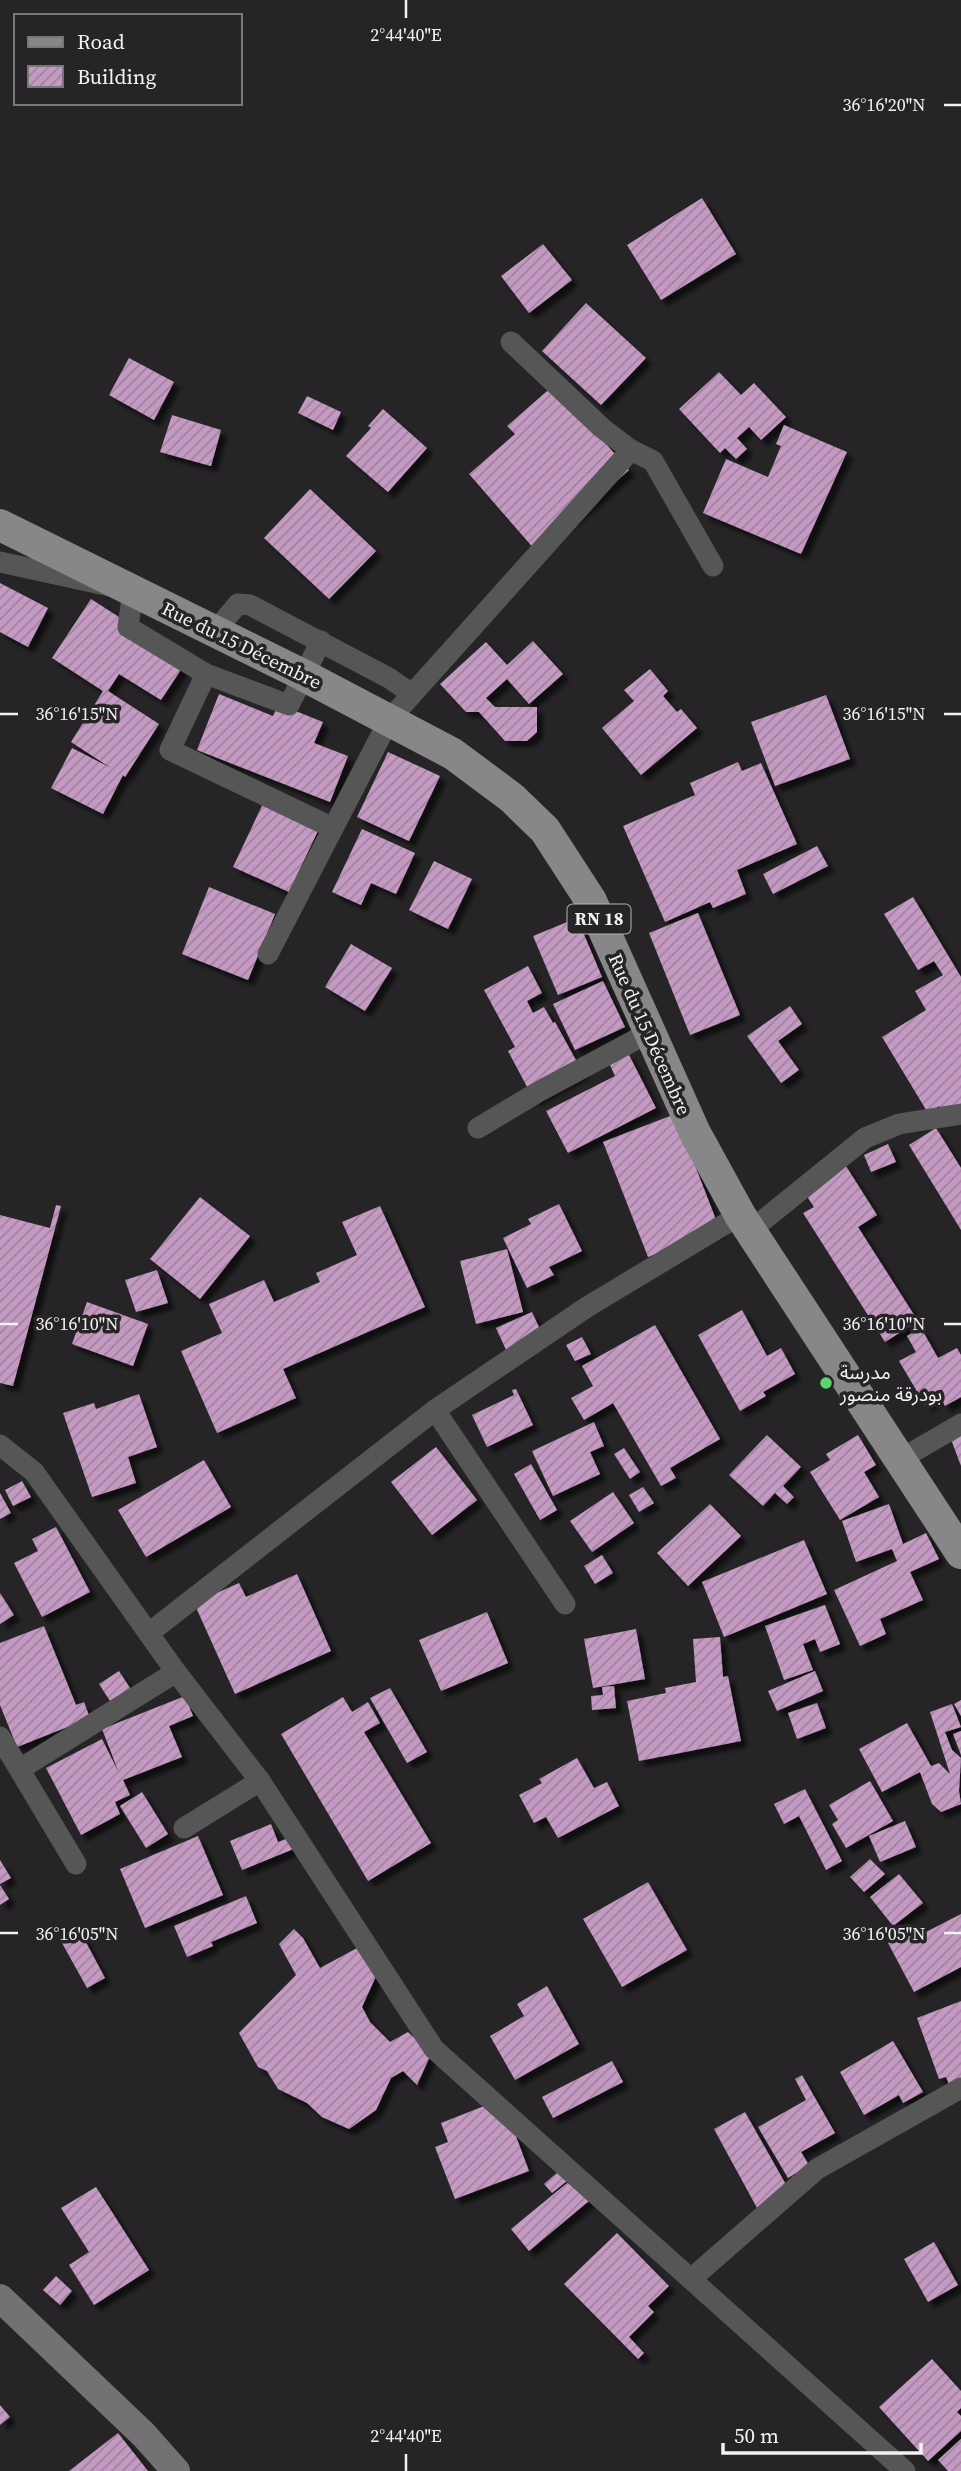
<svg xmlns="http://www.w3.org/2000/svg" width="961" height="2471" font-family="'Source Serif 4','Noto Sans Arabic',serif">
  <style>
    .building { fill: url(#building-hatch); filter: url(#shadow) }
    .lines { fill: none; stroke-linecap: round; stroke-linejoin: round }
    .street { stroke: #575657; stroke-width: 21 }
    .secondary { stroke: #737173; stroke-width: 28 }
    .primary { stroke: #888688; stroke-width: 32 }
    .ticks { fill: none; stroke: #f3f2f3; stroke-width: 2.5 }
    .poi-dot { fill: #5bd56e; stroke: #262426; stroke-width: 2.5 }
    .labels { text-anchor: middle; stroke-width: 7; stroke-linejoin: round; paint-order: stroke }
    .shield { fill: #262426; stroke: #b6b4b6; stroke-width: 2 }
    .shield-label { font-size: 18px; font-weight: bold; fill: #f3f2f3 }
    .street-label { font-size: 19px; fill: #f3f2f3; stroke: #262426 }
    .poi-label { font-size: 19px; fill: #f3f2f3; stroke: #262426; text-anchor: start }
    .ticks-label { font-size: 18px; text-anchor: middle; fill: #f3f2f3; stroke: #262426; stroke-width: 7; stroke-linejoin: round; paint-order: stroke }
  </style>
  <defs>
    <pattern id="building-hatch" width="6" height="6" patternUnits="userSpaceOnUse" patternTransform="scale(1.75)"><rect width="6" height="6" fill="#c49ac3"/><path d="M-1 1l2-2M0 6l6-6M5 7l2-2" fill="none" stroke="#9f829e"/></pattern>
    <filter id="shadow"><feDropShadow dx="6" dy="6" stdDeviation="2" flood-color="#0009"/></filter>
  </defs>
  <rect width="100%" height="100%" fill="#262426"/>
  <!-- building -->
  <g class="building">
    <polygon points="702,198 736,254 661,300 627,245"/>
    <polygon points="543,244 572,280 529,313 501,276"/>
    <polygon points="586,303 646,358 601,405 542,351"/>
    <polygon points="129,358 174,382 154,420 109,395"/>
    <polygon points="719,372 741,395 754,383 786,417 761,440 749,427 737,438 747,449 736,459 725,448 720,453 679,409"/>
    <polygon points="554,385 629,470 536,551 469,474 515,434 507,426"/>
    <polygon points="307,396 341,412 333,430 298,413"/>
    <polygon points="383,409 427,448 388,492 346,456 371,428 368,426"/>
    <polygon points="172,415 221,430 211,466 160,452"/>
    <polygon points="784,425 847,452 801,554 703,513 726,459 768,477 781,446 776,444"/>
    <polygon points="310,489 376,551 329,599 264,538"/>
    <polygon points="0,583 48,608 28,647 0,632"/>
    <polygon points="91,599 133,626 184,665 161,700 119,674 108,691 159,724 125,777 123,775 103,814 51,788 72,748 111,768 71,742 103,691 52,658"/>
    <polygon points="533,641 563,674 529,704 507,679 486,698 495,707 537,707 537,732 527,741 505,741 479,712 466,712 440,684 486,642 507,665"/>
    <polygon points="650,669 668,691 663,696 677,712 681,709 697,728 641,775 602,728 634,701 624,690"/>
    <polygon points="219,694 273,716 278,704 323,722 314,743 348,756 330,802 197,750"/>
    <polygon points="826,695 850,759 775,786 751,722"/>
    <polygon points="388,752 440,776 409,841 357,817"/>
    <polygon points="738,762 742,771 761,763 797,844 737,870 746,894 713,908 710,902 665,922 623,826 695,795 690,783"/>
    <polygon points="268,793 324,818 289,892 233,867"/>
    <polygon points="362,829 415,853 396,894 371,883 361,905 332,892"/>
    <polygon points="817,846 828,866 773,894 763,874"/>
    <polygon points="434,861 472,879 448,929 409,910"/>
    <polygon points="209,887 275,914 248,980 182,954"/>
    <polygon points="913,897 961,977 961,1108 946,1116 939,1106 928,1113 882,1037 926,1010 915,991 943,975 934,961 918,970 884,914"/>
    <polygon points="698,913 740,1015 690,1035 649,933"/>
    <polygon points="577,918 602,977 558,995 533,936"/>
    <polygon points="351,944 392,968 365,1011 325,987"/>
    <polygon points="528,966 542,993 527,1001 533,1013 544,1007 553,1023 555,1022 583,1073 534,1100 508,1051 515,1047 484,990"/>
    <polygon points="603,981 625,1027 575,1050 553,1004"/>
    <polygon points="790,1006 802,1024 778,1041 799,1070 781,1083 747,1036"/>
    <polygon points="628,1053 656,1108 568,1153 546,1111 615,1076 609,1063"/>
    <polygon points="675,1114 720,1230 648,1257 603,1142"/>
    <polygon points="936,1128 961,1168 961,1230 909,1145"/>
    <polygon points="888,1144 896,1162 871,1172 864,1155"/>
    <polygon points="844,1163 877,1215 858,1227 918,1321 885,1342 803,1213 814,1207 802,1189"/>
    <polygon points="200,1197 250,1236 200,1299 150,1259"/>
    <polygon points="559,1204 582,1251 549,1267 554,1275 527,1288 503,1238 531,1224 528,1219"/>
    <polygon points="56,1205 61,1206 13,1386 0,1383 0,1215 50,1228"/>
    <polygon points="380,1206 425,1307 283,1369 296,1398 217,1433 181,1351 222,1333 209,1304 264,1280 274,1302 320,1282 316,1273 357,1255 342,1222"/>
    <polygon points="507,1249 523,1312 476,1324 460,1261"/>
    <polygon points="157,1270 168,1303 136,1312 125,1280"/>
    <polygon points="87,1302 148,1324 133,1366 72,1344"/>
    <polygon points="742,1310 767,1356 781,1348 795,1374 763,1392 766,1396 740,1411 698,1335"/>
    <polygon points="532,1312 543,1336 507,1352 496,1328"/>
    <polygon points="655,1325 720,1439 670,1468 676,1478 661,1486 613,1403 584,1420 571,1398 593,1386 582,1366"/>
    <polygon points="921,1328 938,1358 957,1348 961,1355 961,1397 945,1406 940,1397 925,1405 899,1361 916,1352 907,1336"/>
    <polygon points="582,1337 591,1354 575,1361 566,1345"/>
    <polygon points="516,1389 533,1425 487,1447 472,1415 514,1395 512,1390"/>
    <polygon points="139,1394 157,1447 128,1457 136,1483 92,1497 63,1413 94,1403 96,1409"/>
    <polygon points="594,1422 604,1446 590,1452 600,1474 553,1496 532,1451"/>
    <polygon points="961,1430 961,1466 949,1434"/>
    <polygon points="767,1435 801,1467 783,1486 794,1497 787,1504 775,1493 763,1506 729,1475"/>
    <polygon points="858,1435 876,1465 864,1472 879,1497 840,1520 810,1472 830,1460 826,1454"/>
    <polygon points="436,1447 477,1500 432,1535 391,1482"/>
    <polygon points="624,1448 640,1472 630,1479 614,1454"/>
    <polygon points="204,1460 231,1507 146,1557 118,1510"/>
    <polygon points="531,1464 557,1510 540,1520 514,1474"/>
    <polygon points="22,1481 31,1497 13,1506 5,1490"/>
    <polygon points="643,1487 654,1503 639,1512 629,1495"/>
    <polygon points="613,1492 634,1523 592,1552 570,1521"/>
    <polygon points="0,1493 11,1513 0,1519"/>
    <polygon points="710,1504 741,1536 688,1586 657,1553"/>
    <polygon points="889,1504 903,1544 926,1533 939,1559 910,1572 923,1600 880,1619 886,1634 860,1646 834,1590 897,1561 892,1549 856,1562 842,1521"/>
    <polygon points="56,1527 90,1592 42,1617 14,1563 38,1551 32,1539"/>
    <polygon points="804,1540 827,1594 724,1637 702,1582"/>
    <polygon points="602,1555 613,1573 595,1584 584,1566"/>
    <polygon points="297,1574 331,1651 235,1694 194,1603 239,1583 246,1597"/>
    <polygon points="0,1593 14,1615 0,1624"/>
    <polygon points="825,1605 840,1644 820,1652 815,1639 803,1644 813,1670 784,1680 765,1626"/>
    <polygon points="487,1612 508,1663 441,1691 419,1640"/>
    <polygon points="44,1626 76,1705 84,1702 90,1718 17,1747 0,1705 0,1643"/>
    <polygon points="636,1629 645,1679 593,1688 584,1639"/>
    <polygon points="720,1637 723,1677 728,1676 741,1741 639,1761 627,1701 666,1693 665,1688 696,1682 693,1639"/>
    <polygon points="119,1671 130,1688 110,1701 99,1684"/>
    <polygon points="815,1671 823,1691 777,1711 768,1691"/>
    <polygon points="614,1686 616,1708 592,1710 591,1696 603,1695 602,1687"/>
    <polygon points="390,1688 427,1752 407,1763 370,1698"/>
    <polygon points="185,1696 193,1716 169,1726 182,1757 123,1780 130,1795 115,1802 120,1814 81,1835 46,1768 102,1739 119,1773 102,1729"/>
    <polygon points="343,1697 352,1712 368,1702 380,1723 364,1732 431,1843 368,1881 281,1734"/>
    <polygon points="961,1700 961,1716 954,1704"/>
    <polygon points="817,1703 826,1728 797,1739 788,1713"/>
    <polygon points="952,1704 961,1727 945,1732 952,1750 961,1758 959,1791 961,1804 941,1812 932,1804 920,1772 882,1792 859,1749 907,1723 931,1766 939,1763 950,1774 930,1712"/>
    <polygon points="961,1731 961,1755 953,1734"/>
    <polygon points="577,1758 594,1788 607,1782 619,1806 558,1838 546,1817 534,1823 519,1795 542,1783 539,1779"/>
    <polygon points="870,1781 893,1821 846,1848 832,1824 838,1820 829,1805"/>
    <polygon points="805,1789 842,1861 826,1870 799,1816 784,1824 774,1804"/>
    <polygon points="142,1792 168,1834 146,1848 120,1806"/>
    <polygon points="905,1821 916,1847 880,1862 869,1836"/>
    <polygon points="271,1824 278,1842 291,1837 296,1848 242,1870 230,1841"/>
    <polygon points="198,1836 223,1895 145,1928 120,1869"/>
    <polygon points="870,1859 885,1874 864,1892 850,1877"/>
    <polygon points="0,1860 11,1878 0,1884"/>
    <polygon points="899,1874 923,1903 893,1926 870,1897"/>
    <polygon points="648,1882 687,1950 622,1987 583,1919"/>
    <polygon points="0,1885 9,1899 0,1905"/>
    <polygon points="246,1896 257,1923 211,1942 213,1946 187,1957 174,1926"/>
    <polygon points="961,1914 961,1967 914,1992 888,1943 920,1926 924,1933"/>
    <polygon points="294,1929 303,1938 320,1968 359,1947 377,1974 362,2007 370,2022 390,2042 408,2032 431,2054 417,2085 403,2071 391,2078 376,2110 349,2129 322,2117 307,2103 278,2089 267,2071 258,2067 239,2033 296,1975 279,1944"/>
    <polygon points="81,1933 105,1978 87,1988 62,1943"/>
    <polygon points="547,1986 579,2044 515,2080 490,2036 524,2016 517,2004"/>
    <polygon points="961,2001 961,2085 951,2089 946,2077 939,2079 917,2018"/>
    <polygon points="893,2041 923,2092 903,2103 899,2095 864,2115 840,2072"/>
    <polygon points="612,2061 623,2082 553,2118 542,2097"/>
    <polygon points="802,2075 835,2133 801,2152 809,2165 788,2178 758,2127 806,2100 795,2079"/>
    <polygon points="502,2099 529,2171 455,2199 435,2147 448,2142 441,2123"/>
    <polygon points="745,2112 789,2190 757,2208 714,2129"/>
    <polygon points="559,2171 568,2180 552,2193 544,2184"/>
    <polygon points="572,2179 590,2200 529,2251 511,2229"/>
    <polygon points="96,2187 149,2270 94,2305 69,2265 89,2252 61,2208"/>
    <polygon points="617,2233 669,2286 648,2306 654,2312 629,2337 644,2353 638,2359 564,2284"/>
    <polygon points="934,2242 958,2285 928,2302 904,2259"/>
    <polygon points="56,2276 72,2291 60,2305 43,2290"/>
    <polygon points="932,2359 961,2391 961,2408 957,2412 961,2416 961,2431 928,2461 879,2407"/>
    <polygon points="0,2405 10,2417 0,2425"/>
    <polygon points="118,2433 148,2471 69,2471"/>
    <polygon points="961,2439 961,2471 948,2471 938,2460"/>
  </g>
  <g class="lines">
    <!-- street -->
    <g class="street">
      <polyline points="511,342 602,428 631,450 653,461 713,566"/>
      <polyline points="0,562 133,591 128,627 206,674 289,705 321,641"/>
      <polyline points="215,631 238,604 250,605 389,678 412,694"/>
      <polyline points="206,674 170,750 333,828"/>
      <polyline points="268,954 389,720 631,450"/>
      <polyline points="478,1128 538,1092 650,1032"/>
      <polyline points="750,1231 865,1138 899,1124 961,1114"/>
      <polyline points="435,1410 565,1604"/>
      <polyline points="0,1445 34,1472 176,1672 260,1781 434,2049 905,2471"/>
      <polyline points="899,1460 961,1424"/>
      <polyline points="149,1633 435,1410 587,1307 740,1215"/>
      <polyline points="0,1737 76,1864"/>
      <polyline points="20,1769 176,1672"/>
      <polyline points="184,1828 260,1781"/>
      <polyline points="691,2279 817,2169 961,2088"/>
    </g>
    <!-- secondary -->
    <polyline class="secondary" points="0,2298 144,2435 176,2471"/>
    <!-- primary -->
    <polyline class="primary" points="0,525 303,675 453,754 512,798 545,830 591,901 695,1133 740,1215 961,1553"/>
  </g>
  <!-- ticks -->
  <path class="ticks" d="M406 0V18M944 105H961M0 714H18M944 714H961M0 1324H18M944 1324H961M0 1933H18M944 1933H961M406 2454V2471"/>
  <!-- markers -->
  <circle class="poi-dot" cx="826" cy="1383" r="7"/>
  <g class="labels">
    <!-- shield labels -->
    <rect class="shield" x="567.5" y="904.5" width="63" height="29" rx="5"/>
    <g class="shield-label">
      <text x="599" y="925">RN 18</text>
    </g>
    <!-- street labels -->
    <g class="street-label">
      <text transform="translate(242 645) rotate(26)" y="7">Rue du 15 Décembre</text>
      <text transform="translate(650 1034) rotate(66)" y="7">Rue du 15 Décembre</text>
    </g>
    <!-- poi labels -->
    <g class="poi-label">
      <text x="840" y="1379">مدرسة<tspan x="840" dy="22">بودرقة منصور</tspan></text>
    </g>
  </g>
  <g class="ticks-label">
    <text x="406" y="41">2°44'40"E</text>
    <text x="884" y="111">36°16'20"N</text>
    <text x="77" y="720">36°16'15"N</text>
    <text x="884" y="720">36°16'15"N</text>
    <text x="77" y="1330">36°16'10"N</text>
    <text x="884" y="1330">36°16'10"N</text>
    <text x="77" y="1940">36°16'05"N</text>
    <text x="884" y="1940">36°16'05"N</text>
    <text x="406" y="2442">2°44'40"E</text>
  </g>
  <!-- legend -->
  <rect x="14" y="14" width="228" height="91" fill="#262426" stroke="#787678" stroke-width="2"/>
  <rect x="28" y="37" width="35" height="10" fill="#888688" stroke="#787678" stroke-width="2"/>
  <text x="77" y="49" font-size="21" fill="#f3f2f3">Road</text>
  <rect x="28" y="66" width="35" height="21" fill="url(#building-hatch)" stroke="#787678" stroke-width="2"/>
  <text x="77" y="84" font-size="21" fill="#f3f2f3">Building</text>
  <!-- scale -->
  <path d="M723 2443v10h198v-10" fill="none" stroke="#f3f2f3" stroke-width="3.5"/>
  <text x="734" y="2443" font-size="21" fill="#f3f2f3" stroke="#262426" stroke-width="5" paint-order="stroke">50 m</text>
</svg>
